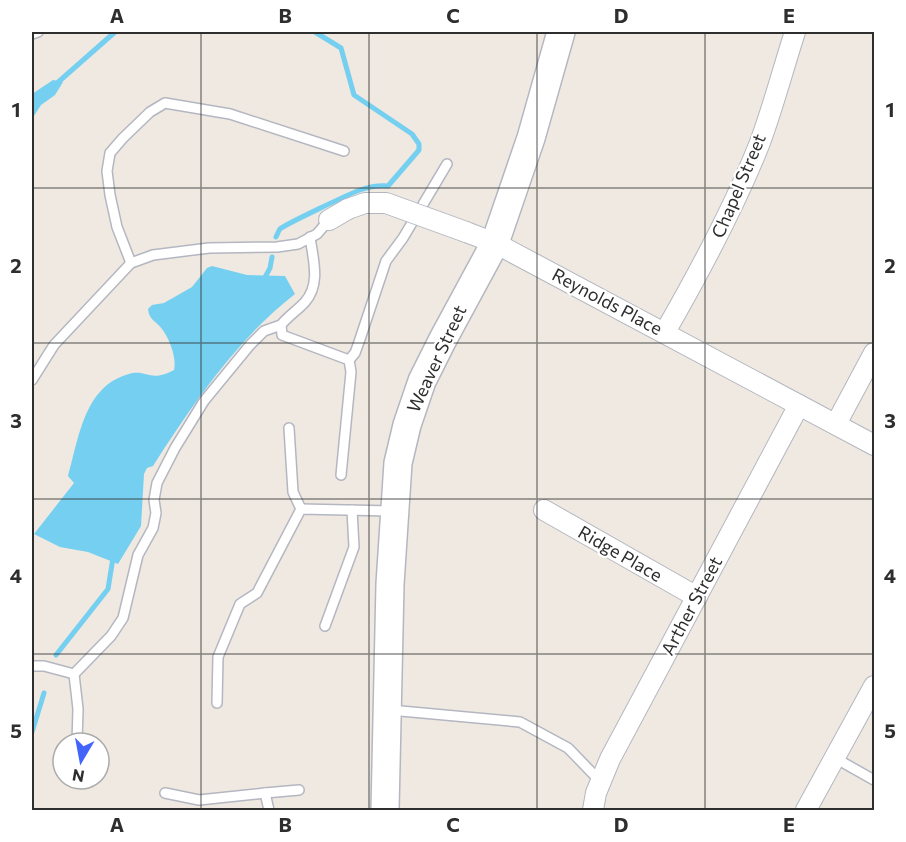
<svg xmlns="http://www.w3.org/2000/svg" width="906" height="842" font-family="Commissioner,sans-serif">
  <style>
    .water { fill: #75cff0 }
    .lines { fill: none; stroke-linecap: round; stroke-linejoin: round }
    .stream { stroke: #75cff0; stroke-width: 5 }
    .lane-casing { stroke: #b4b7c1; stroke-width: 12 }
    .street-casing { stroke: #b4b7c1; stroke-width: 22 }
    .secondary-casing { stroke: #b4b7c1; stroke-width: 30 }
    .lane { stroke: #fff; stroke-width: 9 }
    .street { stroke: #fff; stroke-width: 20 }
    .secondary { stroke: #fff; stroke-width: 27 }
    .street-bridge-casing { stroke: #b4b7c1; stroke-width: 22; stroke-linecap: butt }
    .street-bridge { stroke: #fff; stroke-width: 20 }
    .grid { fill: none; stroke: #2e2e2e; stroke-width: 1.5; stroke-opacity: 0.55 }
    .labels { text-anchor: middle; stroke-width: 4.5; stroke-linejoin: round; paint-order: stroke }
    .street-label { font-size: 18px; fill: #2e2e2e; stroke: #fff }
    .neatline { fill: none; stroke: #2e2e2e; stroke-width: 2 }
    .grid-label { font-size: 20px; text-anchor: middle; font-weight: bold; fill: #2e2e2e }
  </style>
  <rect width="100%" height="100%" fill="#efe9e1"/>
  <!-- water -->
  <g class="water">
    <polygon points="53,80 63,82 55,95 41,105 32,119 32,94"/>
    <path d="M212 266 247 275 285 276 295 294C236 340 193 404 153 466L147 468 144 474 141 526 118 564 88 552 60 547 34 534 74 483 68 476C79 438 84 386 129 374 147 369 150 383 174 370 177 358 169 338 162 329 156 321 149 320 148 309L152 305 164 303 192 287 207 268Z"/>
  </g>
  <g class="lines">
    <!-- stream -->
    <g class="stream">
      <polyline points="56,84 115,32"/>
      <path d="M276 237C277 235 279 230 280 229 284 225 351 193 360 190 369 187 378 185 388 186L419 150V144L412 134 354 95 341 48 315 32"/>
      <polyline points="263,281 270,268 272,257"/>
      <polyline points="56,655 108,589 113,558"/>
      <polyline points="32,732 44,693"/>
    </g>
    <defs>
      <g id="lane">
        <polyline points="32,34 38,32"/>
        <path d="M310 237C313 259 321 284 305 302 298 310 289 315 281 325L282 335 349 360 351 372 341 475"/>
        <polyline points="131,263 117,227 110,195 107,171 110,153 123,138 150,112 165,103 230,114 344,151"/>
        <polyline points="349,360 355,353 359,342 386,261 403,238 447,164"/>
        <polyline points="32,380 54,345 131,263 153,255 209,248 277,247 298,244 317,234 329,220"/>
        <polyline points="289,428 293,492 301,509"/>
        <polyline points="325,626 354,547 352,510"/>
        <polyline points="32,666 44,666 74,674"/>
        <polyline points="74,674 111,636 123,618 138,555 153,528 156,513 154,500 157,483 175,448 204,401 250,345 264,331 281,325"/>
        <polyline points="74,674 78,709 77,743"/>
        <polyline points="217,703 218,657 240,604 257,593 301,509 391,511"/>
        <polyline points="390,710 520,722 568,748 600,781"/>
        <polyline points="835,758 874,780"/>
        <polyline points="73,781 73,779"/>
        <polyline points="165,793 199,800 265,793 269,810"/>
        <polyline points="265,793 299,790"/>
      </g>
      <g id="street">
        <polyline points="329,220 348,209"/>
        <polyline points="466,232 495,243 874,445"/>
        <path d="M665 332C700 271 733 210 759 145 773 108 783 69 795 32"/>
        <polyline points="836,424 874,353"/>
        <polyline points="544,510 697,597"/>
        <polyline points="593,810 596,793 610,759 799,405"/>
        <polyline points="806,810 874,686"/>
      </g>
      <polyline id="secondary" points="385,810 390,584 398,463 407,425 422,381 442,341 495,243 531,138 561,32"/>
    </defs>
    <!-- lane casing -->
    <use href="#lane" class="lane-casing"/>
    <!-- street casing -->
    <use href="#street" class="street-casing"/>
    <!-- secondary casing -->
    <use href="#secondary" class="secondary-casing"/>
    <!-- lane -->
    <use href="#lane" class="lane"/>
    <!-- street -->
    <use href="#street" class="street"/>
    <!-- secondary -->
    <use href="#secondary" class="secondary"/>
    <defs>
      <polyline id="street-bridge" points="348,209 365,203 386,203 466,232"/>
    </defs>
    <!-- street-bridge casing -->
    <use href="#street-bridge" class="street-bridge-casing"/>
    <!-- street-bridge -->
    <use href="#street-bridge" class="street-bridge"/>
  </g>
  <!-- grid -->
  <path class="grid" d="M201 32V810M369 32V810M537 32V810M705 32V810M32 188H874M32 343H874M32 499H874M32 654H874"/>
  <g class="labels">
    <!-- street labels -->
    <g class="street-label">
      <text transform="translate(739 186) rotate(-67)" y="6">Chapel Street</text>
      <text transform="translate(607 302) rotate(28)" y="6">Reynolds Place</text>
      <text transform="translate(437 359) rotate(-65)" y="6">Weaver Street</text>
      <text transform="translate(620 554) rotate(30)" y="6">Ridge Place</text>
      <text transform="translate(692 606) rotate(-62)" y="6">Arther Street</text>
    </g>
  </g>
  <!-- border -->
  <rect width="906" height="842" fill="none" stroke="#ffffff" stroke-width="66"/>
  <!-- north arrow -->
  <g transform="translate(81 761) rotate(190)"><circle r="28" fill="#ffffff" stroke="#ababab" stroke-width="1.5"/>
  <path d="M0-4.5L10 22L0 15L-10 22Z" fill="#4264fb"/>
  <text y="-9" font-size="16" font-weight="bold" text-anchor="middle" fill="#2e2e2e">N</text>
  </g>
  <rect x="33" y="33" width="840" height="776" class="neatline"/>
  <g class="grid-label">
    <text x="117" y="23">A</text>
    <text x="285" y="23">B</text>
    <text x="453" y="23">C</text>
    <text x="621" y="23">D</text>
    <text x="789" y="23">E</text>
    <text x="16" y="117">1</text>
    <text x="890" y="117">1</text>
    <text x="16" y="273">2</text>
    <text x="890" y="273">2</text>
    <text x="16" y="428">3</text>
    <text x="890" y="428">3</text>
    <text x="16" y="583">4</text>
    <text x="890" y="583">4</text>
    <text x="16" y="738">5</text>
    <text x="890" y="738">5</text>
    <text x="117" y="832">A</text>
    <text x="285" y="832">B</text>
    <text x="453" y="832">C</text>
    <text x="621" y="832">D</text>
    <text x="789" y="832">E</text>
  </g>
</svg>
